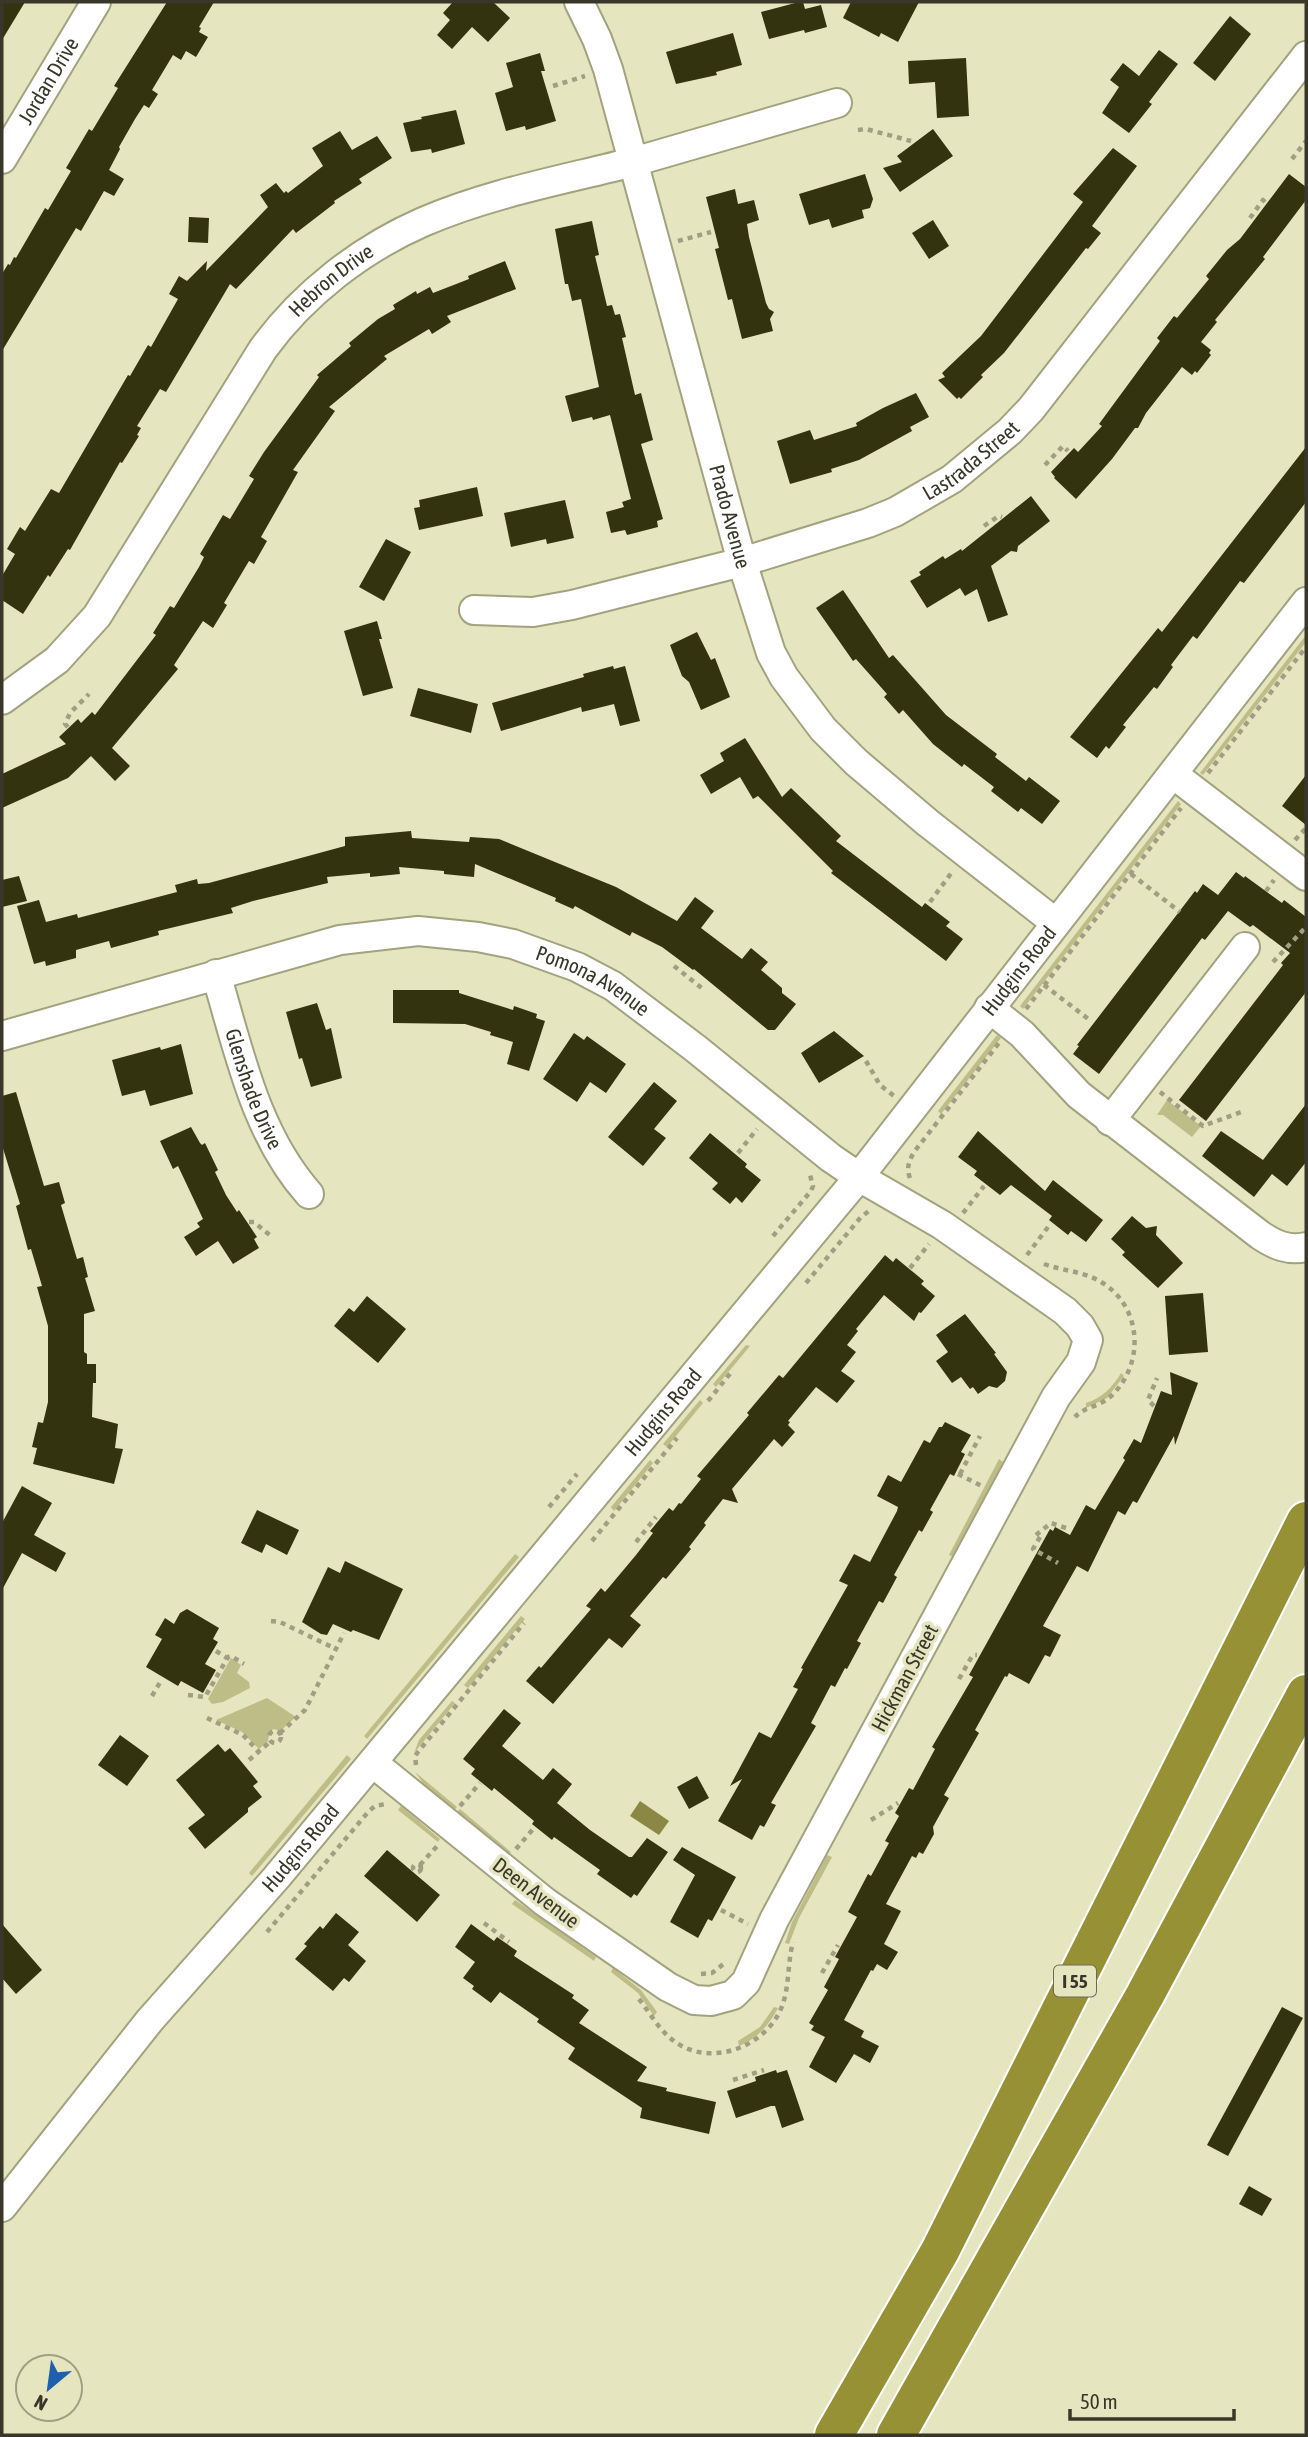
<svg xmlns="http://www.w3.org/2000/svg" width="1308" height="2437" font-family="'Asap Condensed',sans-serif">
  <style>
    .green { fill: #bfbd87 }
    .water { fill: #8b8745 }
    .building { fill: #34330f }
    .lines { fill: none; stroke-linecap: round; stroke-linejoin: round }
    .minor-casing { stroke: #a3a27f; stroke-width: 32 }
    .highway-casing { stroke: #fff; stroke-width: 42 }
    .path { stroke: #a09f83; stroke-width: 4.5; stroke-dasharray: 5 5; stroke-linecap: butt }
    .minor { stroke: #fff; stroke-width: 28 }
    .highway { stroke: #969134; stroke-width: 38 }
    .labels { text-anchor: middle; stroke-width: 7; stroke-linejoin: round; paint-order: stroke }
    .shield { fill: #e5e5bf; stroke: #6c6b56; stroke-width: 2 }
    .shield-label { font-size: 19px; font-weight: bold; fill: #383729 }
    .street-label { font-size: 21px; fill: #383729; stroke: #e5e5bf }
  </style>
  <rect width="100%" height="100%" fill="#e5e5bf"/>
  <!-- green -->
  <g class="green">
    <polygon points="1306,635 1306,642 1203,775 1200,773"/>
    <polygon points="1178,801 1181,804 1023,1009 1020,1006"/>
    <polygon points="997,1035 1001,1038 941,1114 938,1111"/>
    <polygon points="1167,1100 1201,1126 1192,1137 1163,1115 1157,1115"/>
    <polygon points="746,1345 750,1346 716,1387 713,1384"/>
    <path d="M1121 1373 1124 1376 1107 1398 1086 1408V1403C1102 1398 1112 1388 1121 1373Z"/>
    <polygon points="700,1400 703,1403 667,1447 663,1444"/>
    <polygon points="999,1459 1003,1462 953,1557 949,1555"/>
    <polygon points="650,1460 653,1463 614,1511 611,1507"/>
    <polygon points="515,1554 519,1557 367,1739 364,1736"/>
    <polygon points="521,1616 525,1619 468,1688 464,1685"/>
    <polygon points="231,1658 241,1665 237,1673 249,1682 250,1688 223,1702 212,1704 208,1699"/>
    <polygon points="267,1698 296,1717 280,1731 274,1729 270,1731 268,1741 259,1749 242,1732 216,1720"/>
    <polygon points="452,1701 455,1703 414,1753 419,1740"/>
    <polygon points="347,1755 351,1759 252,1876 249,1873"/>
    <polygon points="415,1772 457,1807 454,1810 425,1786"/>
    <polygon points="401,1806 440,1839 438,1842 398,1810"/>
    <polygon points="460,1809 511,1852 508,1855 457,1812"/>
    <polygon points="827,1855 832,1857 799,1918 789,1944 785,1943 792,1922"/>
    <polygon points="515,1900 596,1957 594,1961 512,1904"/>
    <polygon points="613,1968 641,1990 657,2012 654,2016 638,1993 611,1972"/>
    <path d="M774 2007 778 2008C769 2025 757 2039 739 2046L738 2041 760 2027Z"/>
  </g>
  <!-- water -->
  <polygon class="water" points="640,1801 669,1821 659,1835 630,1816"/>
  <!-- building -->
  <g class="building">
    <polygon points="2,2 25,2 2,40"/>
    <polygon points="167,2 214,2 199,27 201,28 199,32 208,37 196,57 186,51 181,60 173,55 152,90 158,94 149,108 144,105 135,119 119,147 120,149 109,170 124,179 114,196 104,191 81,231 76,228 2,351 2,274 8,264 10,265 14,257 16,258 45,208 48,210 71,171 66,168 89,129 92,131 118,88 114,86"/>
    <polygon points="453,2 493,2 510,18 488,42 472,27 452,49 437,35 450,20 443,13"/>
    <polygon points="799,2 803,2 805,9 821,5 827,27 805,33 804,30 769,39 761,12"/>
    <polygon points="851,2 919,2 898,42 881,33 879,37 843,18"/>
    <polygon points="1230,16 1251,34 1215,81 1193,63"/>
    <polygon points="733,33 742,65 716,72 717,75 676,84 666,52"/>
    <polygon points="1159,50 1178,64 1149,102 1152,104 1129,133 1102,113 1119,87 1110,80 1123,63 1139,76"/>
    <polygon points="540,53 545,71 541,71 556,121 526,130 525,126 506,131 495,93 513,87 506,63"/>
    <polygon points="966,58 969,116 937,118 935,82 909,84 908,61"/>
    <polygon points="456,110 465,144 432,153 431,149 411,152 403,123 422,119 421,117"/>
    <polygon points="933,129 953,156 900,192 883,168 902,162 897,156"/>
    <polygon points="340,131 352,150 377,136 392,158 359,179 362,183 334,201 335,203 296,233 293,229 236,289 230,284 166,392 160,389 137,426 141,428 137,435 139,436 122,463 120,462 70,550 68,549 50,577 48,575 23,614 2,600 2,576 15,554 7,549 20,527 25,531 51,489 59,493 128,375 130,376 148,345 151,347 178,299 169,294 179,276 187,281 207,261 206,271 268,207 260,195 276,183 284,193 286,191 288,193 323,166 312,148"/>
    <polygon points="1113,148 1137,166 1092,226 1101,233 1088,249 1086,248 1004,353 981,375 983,377 961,399 959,397 957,399 938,380 945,377 942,373 981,336 1083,202 1073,194"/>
    <polygon points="865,174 873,199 870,208 862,210 864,218 832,228 829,219 809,225 799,194"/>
    <polygon points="1289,174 1306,187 1306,200 1263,257 1265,259 1215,320 1217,322 1201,342 1211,350 1209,353 1211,355 1197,373 1195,371 1192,375 1182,367 1146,413 1138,428 1135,428 1112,459 1076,499 1054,478 1055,477 1051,472 1074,448 1078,452 1102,426 1099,424 1160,341 1157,338 1174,316 1177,318 1209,279 1206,276 1227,250 1240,239"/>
    <polygon points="735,189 738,204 754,200 759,220 747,224 749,237 766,303 769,309 774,312 770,319 773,331 742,339 732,299 728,300 715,249 719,248 706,197"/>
    <polygon points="189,217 209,218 208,243 188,242"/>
    <polygon points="933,220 949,246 929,259 912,233"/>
    <polygon points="592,221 599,255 595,256 607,306 612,305 615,315 620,314 626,337 622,338 635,395 641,393 653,440 641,444 663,519 657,521 658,527 627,535 625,530 611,533 606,512 624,507 622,502 631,499 610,415 593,420 592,417 572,422 565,396 599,387 581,299 572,301 568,284 565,284 555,229"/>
    <polygon points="505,261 516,289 447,316 451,322 432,334 429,329 384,356 387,359 329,407 335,411 293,470 298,472 261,537 267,541 254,564 249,561 224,603 227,605 213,628 203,621 174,665 178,669 112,748 130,766 115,781 91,756 68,778 2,808 2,774 66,744 59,737 78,719 81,723 92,712 95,715 156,635 153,633 170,606 174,608 199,567 204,557 200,554 223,515 230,519 254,479 249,476 264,452 319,377 317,375 351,346 349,343 378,319 395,309 393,305 416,291 417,294 430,287 433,293 469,279 468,276"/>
    <polygon points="916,393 929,417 910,427 912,431 859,460 831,469 832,472 790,484 777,441 810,430 814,440 857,426 856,423 883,408"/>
    <polygon points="1306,447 1306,502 1244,583 1240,581 1197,639 1193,636 1171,665 1173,667 1157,689 1154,687 1123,725 1126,727 1109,749 1106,746 1097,758 1070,737 1158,628 1162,632"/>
    <polygon points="477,487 483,516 419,530 414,508 420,507 419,500"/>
    <polygon points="1031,496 1050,521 1018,546 1017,552 1011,551 991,566 1008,615 988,622 977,589 965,596 960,588 927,608 910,581 921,575 919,572 943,556 945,559 961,549 962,551"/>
    <polygon points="565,500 574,538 547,544 546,539 511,547 504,513"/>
    <polygon points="386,539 411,552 384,601 359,587"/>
    <polygon points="843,590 889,658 893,655 946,715 997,754 995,757 1026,781 1029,777 1060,801 1042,824 1021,808 1018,812 991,791 994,787 964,764 962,767 933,744 903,710 899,714 884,697 887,694 856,659 853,661 816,608"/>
    <polygon points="377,621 382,639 379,639 393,688 363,696 344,631"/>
    <polygon points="697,632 711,660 715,658 730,697 701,710 689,682 682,676 670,645"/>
    <polygon points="613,666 614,669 625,666 640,721 620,726 614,704 582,712 581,707 501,731 492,703 584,677 583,674"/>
    <polygon points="418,688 478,704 471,733 410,716"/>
    <polygon points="745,738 782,797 791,788 841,836 836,841 922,907 925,903 950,922 946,926 963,939 946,961 831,873 833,871 758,796 753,799 740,777 711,794 700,775 724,761 720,753"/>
    <polygon points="1306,775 1306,825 1282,806"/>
    <polygon points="411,831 412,838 469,842 470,837 499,839 616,887 677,921 695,897 714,911 701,928 742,959 751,948 768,962 761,970 782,988 782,993 796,1004 775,1030 768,1030 694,969 693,970 662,947 632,932 630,936 575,906 573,909 555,901 556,898 475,864 474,877 444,874 444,871 399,867 400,874 370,877 370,873 327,877 328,883 253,901 231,908 233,913 158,931 159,935 111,948 109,941 76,950 76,958 46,966 45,961 34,964 17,906 39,900 46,922 77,914 78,918 177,892 175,885 197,879 198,884 209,883 345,846 345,837"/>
    <polygon points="1236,872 1244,878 1245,876 1282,903 1284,900 1306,917 1306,992 1206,1121 1179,1100 1283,965 1281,963 1290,953 1253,925 1250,927 1228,911 1205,940 1202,938 1099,1074 1073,1054 1079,1046 1077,1045 1195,891 1197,893 1203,884 1218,895"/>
    <polygon points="19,876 27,901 2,907 2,880"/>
    <polygon points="393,990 459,990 459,993 513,1010 514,1006 537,1014 536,1018 545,1021 529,1071 507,1064 513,1042 490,1035 491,1032 465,1024 393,1023"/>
    <polygon points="317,1003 326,1030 331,1028 342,1078 311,1087 302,1058 299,1059 286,1012"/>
    <polygon points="834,1031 864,1056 819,1083 801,1053"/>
    <polygon points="574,1033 584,1040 587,1036 626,1064 606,1093 590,1082 577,1102 543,1079"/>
    <polygon points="181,1044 193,1094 150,1106 145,1090 122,1096 112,1060 160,1047 161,1050"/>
    <polygon points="654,1082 677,1101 654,1129 666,1138 643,1166 608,1137"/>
    <polygon points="16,1092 44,1186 59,1182 65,1203 61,1205 77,1259 83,1257 88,1277 85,1278 95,1311 84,1314 84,1352 87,1354 87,1364 96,1364 96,1383 93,1383 92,1417 118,1424 115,1448 123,1449 114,1484 33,1464 37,1448 32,1447 38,1422 43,1423 48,1402 48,1326 37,1287 42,1286 31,1249 28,1250 16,1206 20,1204 2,1145 2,1096"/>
    <polygon points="1306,1104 1306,1162 1287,1186 1272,1174 1254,1197 1202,1156 1221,1131 1263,1160"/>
    <polygon points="191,1127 200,1143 202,1145 205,1143 218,1170 215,1172 226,1195 237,1212 239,1210 257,1237 254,1239 259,1248 233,1264 218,1241 196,1256 184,1237 200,1227 197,1223 203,1219 178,1166 173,1169 160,1141"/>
    <polygon points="978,1131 1045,1191 1053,1180 1103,1220 1086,1242 1071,1231 1068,1235 1049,1220 1052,1216 1011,1185 1000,1195 974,1175 977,1171 958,1157"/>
    <polygon points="710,1133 747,1164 745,1167 761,1180 742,1203 736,1197 730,1204 712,1189 718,1183 689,1158"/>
    <polygon points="1132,1216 1146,1228 1157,1226 1156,1235 1183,1263 1158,1288 1122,1255 1125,1252 1111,1239"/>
    <polygon points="885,1255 893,1262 896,1258 924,1281 921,1284 935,1296 921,1313 919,1312 914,1321 884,1295 856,1329 858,1331 847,1345 856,1352 841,1371 855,1381 837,1403 816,1387 788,1421 790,1422 788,1425 795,1432 782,1447 774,1439 732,1489 738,1503 723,1499 704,1523 706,1525 689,1547 691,1549 666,1579 663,1577 630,1616 641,1625 622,1648 609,1638 553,1704 526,1681 539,1666 541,1668 591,1609 586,1606 601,1588 605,1592 636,1555 653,1533 650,1531 669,1508 673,1511 679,1503 681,1504 701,1479 697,1476 749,1415 747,1413 779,1375 783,1378"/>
    <polygon points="1203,1293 1208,1352 1169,1355 1165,1296"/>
    <polygon points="367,1296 406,1329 378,1363 334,1326 349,1308 354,1312"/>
    <polygon points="965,1314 996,1353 994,1354 1007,1372 1005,1381 997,1388 989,1386 978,1394 973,1387 970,1389 961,1377 952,1383 936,1361 948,1352 936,1335"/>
    <polygon points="1170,1372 1198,1383 1175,1445 1174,1436 1137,1503 1133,1501 1125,1515 1118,1511 1088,1572 1077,1566 1043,1626 1061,1635 1050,1657 1045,1655 1029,1684 1009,1673 1007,1677 1005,1676 975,1730 979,1733 944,1795 949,1798 933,1827 934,1834 923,1854 919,1852 916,1858 912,1856 886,1904 901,1911 884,1944 898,1952 887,1970 877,1964 873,1971 871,1970 844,2020 864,2031 861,2037 879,2046 870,2063 854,2054 836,2083 809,2067 825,2037 811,2030 814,2026 809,2023 828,1990 824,1987 839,1959 835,1957 857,1917 848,1912 868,1874 871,1876 889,1843 885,1841 899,1816 895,1813 909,1788 913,1790 935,1749 932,1747 973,1677 969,1675 1050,1529 1053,1531 1055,1527 1070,1535 1086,1505 1095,1510 1125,1460 1123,1458 1134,1439 1141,1443 1161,1391 1172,1395"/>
    <polygon points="945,1422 971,1435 961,1452 965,1454 954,1476 950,1474 930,1510 933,1512 922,1532 919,1530 894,1575 897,1577 883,1603 879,1601 857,1641 861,1643 847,1669 845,1668 835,1687 831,1685 811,1723 816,1726 771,1803 776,1805 764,1827 760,1825 752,1840 718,1821 742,1779 730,1786 759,1732 771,1738 798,1689 793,1687 803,1669 801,1668 848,1585 839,1581 854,1554 870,1562 897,1511 898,1507 877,1496 888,1475 901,1482 924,1440 930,1443 939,1427 942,1427"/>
    <polygon points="22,1486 52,1503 34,1535 66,1553 56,1572 22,1553 2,1590 2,1523"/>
    <polygon points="257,1510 299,1530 287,1555 266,1544 262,1553 241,1543"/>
    <polygon points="345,1561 403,1589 379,1640 353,1630 351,1632 333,1624 327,1635 321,1634 302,1622 328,1567 340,1573"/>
    <polygon points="187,1609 219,1628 213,1639 218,1642 205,1664 216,1670 203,1693 181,1681 178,1686 146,1667 162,1639 155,1635 165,1618 174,1624 180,1613"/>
    <polygon points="504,1709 521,1723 502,1746 543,1780 553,1768 572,1784 557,1803 590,1830 629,1857 632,1857 647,1838 668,1852 637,1896 634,1894 631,1898 597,1874 600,1870 554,1837 552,1840 532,1824 534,1821 494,1788 492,1791 471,1774 475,1769 463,1759"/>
    <polygon points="120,1735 149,1756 127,1786 98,1765"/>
    <polygon points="218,1744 225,1752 230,1748 240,1760 258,1782 253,1786 262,1797 248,1808 248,1812 205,1849 188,1828 205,1815 176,1780"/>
    <polygon points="697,1776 709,1798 689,1809 677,1787"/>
    <polygon points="682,1847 736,1877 712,1921 708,1919 698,1938 670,1922 695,1875 673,1860"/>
    <polygon points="387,1850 440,1895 417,1922 364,1876"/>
    <polygon points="336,1913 359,1932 348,1945 366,1961 349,1982 344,1978 333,1991 295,1959 307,1946 304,1944 320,1926 323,1929"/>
    <polygon points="2,1924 42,1970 16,1994 2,1978"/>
    <polygon points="471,1924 494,1941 497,1937 517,1951 514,1956 574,1995 572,1998 589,2010 579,2023 647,2067 637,2081 667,2088 666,2091 716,2102 709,2134 640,2118 642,2108 568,2059 575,2048 537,2022 539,2019 500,1992 491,2003 472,1989 474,1986 463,1978 475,1962 455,1947"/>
    <polygon points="1282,2007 1303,2018 1228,2156 1207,2145"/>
    <polygon points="776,2070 777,2073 787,2070 804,2120 782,2128 775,2106 771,2106 736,2118 727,2091 756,2081 755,2077"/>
    <polygon points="1249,2186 1272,2199 1262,2216 1239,2204"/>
  </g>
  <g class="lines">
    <defs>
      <g id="minor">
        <path id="s1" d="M579 2 597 39 608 69 742 562 771 653 784 677 823 729 856 762 928 823 1056 923"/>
        <path id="s2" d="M2 159 96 2"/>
        <path id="s3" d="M474 610 533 612 572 605 742 562 868 523 895 512 952 479 1010 431 1031 409 1306 56"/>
        <path id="s4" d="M2 700 57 660 97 616 263 349C303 294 361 249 423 222 490 193 563 180 633 162 701 143 769 122 837 103"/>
        <polyline points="1173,774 1306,876"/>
        <path id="s5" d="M216 974C239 1051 255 1133 309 1194"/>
        <path d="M989 1008 1022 1034 1079 1095 1260 1235C1275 1245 1288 1251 1306 1247"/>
        <path id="s6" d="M2 1036 340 940 418 931 478 937 513 944 577 967 613 986 695 1048 831 1158 859 1177 942 1225 1065 1311 1080 1326 1088 1340 1081 1362 1056 1397 774 1920 746 1982 733 1995 711 2001 694 2000 668 1987 545 1902 373 1763"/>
        <polyline points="1110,1121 1245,947"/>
        <path id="s7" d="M2 2207 150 2020 276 1878 859 1177 1306 602"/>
      </g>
      <g id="highway">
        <polyline points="834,2435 940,2251 1306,1521"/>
        <polyline points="896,2435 1145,1995 1306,1694"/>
      </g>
    </defs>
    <!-- minor casing -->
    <use href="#minor" class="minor-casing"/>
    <!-- highway casing -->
    <use href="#highway" class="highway-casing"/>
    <!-- path -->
    <g class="path">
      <polyline points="553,86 585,76"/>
      <polyline points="858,130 866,129 911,141"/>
      <polyline points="1292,159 1306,141"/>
      <polyline points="1250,218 1263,200 1265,202"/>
      <polyline points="678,241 711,232"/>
      <polyline points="1045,465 1063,446 1068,451"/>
      <polyline points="984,526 999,516 1002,517"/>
      <polyline points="68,727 65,724 70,713 89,694"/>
      <polyline points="1208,773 1306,647"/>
      <polyline points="1295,840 1306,828"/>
      <polyline points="1131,874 1180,912"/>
      <polyline points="1266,891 1274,880"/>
      <polyline points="930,902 952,872"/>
      <polyline points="1273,962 1306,927"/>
      <polyline points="674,966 703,989"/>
      <polyline points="1044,985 1091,1021"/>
      <polyline points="1026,1009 1181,808"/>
      <polyline points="866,1061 880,1085 894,1096"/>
      <polyline points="1160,1092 1203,1126 1241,1112"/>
      <polyline points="738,1153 757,1129"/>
      <path d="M910 1178C906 1168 909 1161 914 1152L999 1043"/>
      <polyline points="963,1213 984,1186"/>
      <polyline points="249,1222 254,1222 272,1237"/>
      <polyline points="773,1236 811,1191 813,1186 810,1175"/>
      <polyline points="1027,1255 1051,1223"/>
      <path d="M1044 1264C1063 1271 1083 1271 1101 1282 1140 1305 1145 1358 1116 1391 1102 1408 1086 1405 1075 1417"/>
      <polyline points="910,1268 929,1244"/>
      <polyline points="806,1283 861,1217 869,1211"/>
      <polyline points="708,1401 733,1370"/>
      <polyline points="1154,1406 1148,1400 1157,1378"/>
      <polyline points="958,1474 982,1486"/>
      <polyline points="960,1474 980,1436"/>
      <polyline points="549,1507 577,1474"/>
      <polyline points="1036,1535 1051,1523 1066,1528"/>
      <polyline points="1040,1537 1033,1549 1058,1563"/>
      <polyline points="592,1541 677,1438"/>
      <polyline points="636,1542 656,1517"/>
      <polyline points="271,1621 280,1622 336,1649"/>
      <polyline points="216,1651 227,1658"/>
      <polyline points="959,1679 971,1658 973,1655 977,1655"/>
      <polyline points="188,1695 205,1697 228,1657 231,1656 244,1664"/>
      <polyline points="152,1696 162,1679"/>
      <polyline points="207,1718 243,1735 259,1752"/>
      <circle cx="275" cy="1737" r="6"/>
      <polyline points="280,1733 305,1710 344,1633"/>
      <polyline points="249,1760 271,1741"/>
      <polyline points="416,1765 415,1756 418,1752 524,1623"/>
      <polyline points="460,1806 480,1783"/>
      <polyline points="871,1820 898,1803"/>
      <polyline points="516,1849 534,1828"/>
      <circle cx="417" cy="1868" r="4"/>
      <polyline points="420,1865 438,1845"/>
      <polyline points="721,1910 748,1924"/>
      <polyline points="484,1923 509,1942"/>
      <polyline points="267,1932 369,1811 375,1806 386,1804"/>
      <polyline points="822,1973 838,1945"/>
      <polyline points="701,1974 712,1973 726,1962"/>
      <path d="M639 1999C650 2013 659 2030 674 2041 708 2067 762 2049 780 2011 790 1990 787 1964 793 1942"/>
      <polyline points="733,2080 764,2070"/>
    </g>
    <!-- minor -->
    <use href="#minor" class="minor"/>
    <!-- highway -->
    <use href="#highway" class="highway"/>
  </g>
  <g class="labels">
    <!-- shield labels -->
    <rect class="shield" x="1054" y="1965.5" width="42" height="31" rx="5"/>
    <g class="shield-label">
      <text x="1075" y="1988">I 55</text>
    </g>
    <!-- street labels -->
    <g class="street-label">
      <text dy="7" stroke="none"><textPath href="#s2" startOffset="91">Jordan Drive</textPath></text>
      <text dy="7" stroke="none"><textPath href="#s4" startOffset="539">Hebron Drive</textPath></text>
      <text dy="7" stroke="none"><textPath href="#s3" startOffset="527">Lastrada Street</textPath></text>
      <text dy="7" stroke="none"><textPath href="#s1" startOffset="537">Prado Avenue</textPath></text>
      <text dy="7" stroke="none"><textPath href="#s7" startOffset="1601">Hudgins Road</textPath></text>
      <text dy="7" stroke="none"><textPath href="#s6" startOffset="614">Pomona Avenue</textPath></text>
      <text dy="7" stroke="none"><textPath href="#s5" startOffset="121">Glenshade Drive</textPath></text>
      <text dy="7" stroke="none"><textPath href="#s7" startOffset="1034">Hudgins Road</textPath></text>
      <text transform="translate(905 1678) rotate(-62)" y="7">Hickman Street</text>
      <text dy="7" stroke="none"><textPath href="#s7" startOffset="467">Hudgins Road</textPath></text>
      <text transform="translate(536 1893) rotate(37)" y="7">Deen Avenue</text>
    </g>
  </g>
  <!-- border -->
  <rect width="1308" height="2437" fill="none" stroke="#383729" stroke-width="7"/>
  <!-- north arrow -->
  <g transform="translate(49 2388) rotate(209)"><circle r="33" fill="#e5e5bf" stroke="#a09f83" stroke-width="2"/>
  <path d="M0-5L12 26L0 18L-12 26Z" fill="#1e5fb0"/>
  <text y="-10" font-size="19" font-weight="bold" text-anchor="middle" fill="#383729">N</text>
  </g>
  <!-- scale -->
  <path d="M1070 2409v10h164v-10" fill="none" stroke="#383729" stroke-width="3.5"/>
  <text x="1080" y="2409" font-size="21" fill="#383729" stroke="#e5e5bf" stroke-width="5" paint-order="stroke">50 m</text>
</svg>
